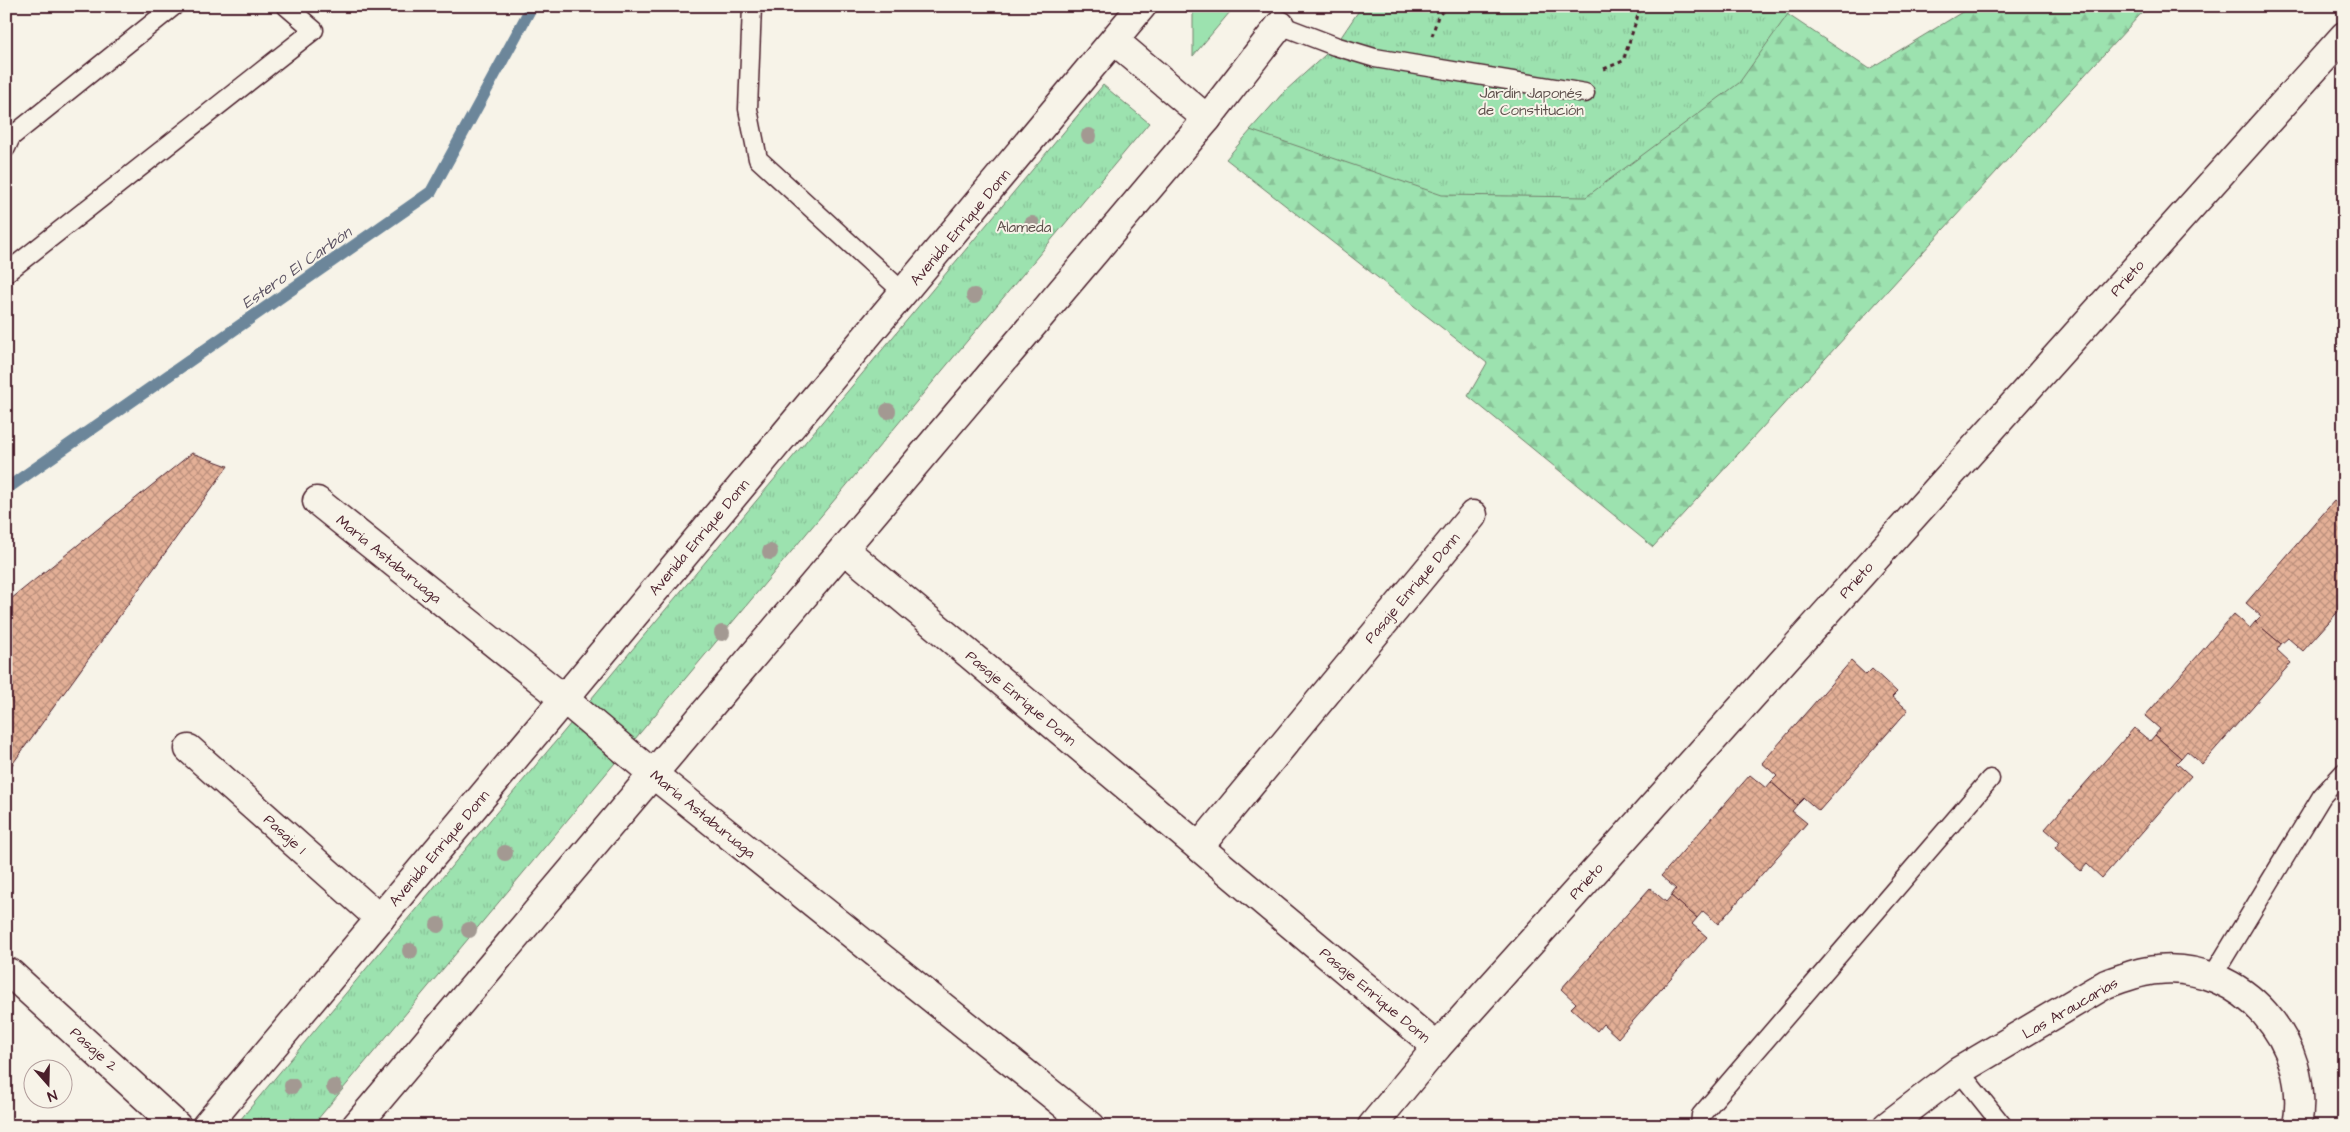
<svg xmlns="http://www.w3.org/2000/svg" width="2350" height="1132" font-family="'Architects Daughter',sans-serif">
  <style>
    .green { fill: #9ce2af; stroke: #73806d }
    .forest { fill: url(#forest-firs); stroke: #73806d }
    .park { fill: url(#park-tufts); stroke: #73806d }
    .lines { fill: none; stroke-linecap: round; stroke-linejoin: round }
    .stream { stroke: #6c869a; stroke-width: 12 }
    .building { fill: url(#building-cross-hatch); stroke: #4a1f2b }
    .lane-casing { stroke: #4a1f2b; stroke-width: 21 }
    .street-casing { stroke: #4a1f2b; stroke-width: 31 }
    .secondary-casing { stroke: #4a1f2b; stroke-width: 31 }
    .path { stroke: #4a1f2b; stroke-width: 3; stroke-dasharray: 4 4; stroke-linecap: butt }
    .lane { stroke: #f7f3e8; stroke-width: 18 }
    .street { stroke: #f7f3e8; stroke-width: 28 }
    .secondary { stroke: #f7f3e8; stroke-width: 28 }
    .tree { fill: #a39992 }
    .labels { text-anchor: middle; stroke-width: 4; stroke-linejoin: round; paint-order: stroke }
    .park-label { font-size: 15px; fill: #5e504c; stroke: #f7f3e8 }
    .street-label { font-size: 15px; fill: #4a1f2b; stroke: #f7f3e8 }
    .water-label { font-size: 16px; font-style: italic; fill: #5b5262; stroke: #f7f3e8 }
  </style>
  <defs>
    <pattern id="forest-firs" width="22" height="20" patternUnits="userSpaceOnUse" patternTransform="scale(1.25)"><rect width="22" height="20" fill="#9ce2af"/><path d="M5 1l3.5 6h-7zM16 11l3.5 6h-7z" fill="#88c197"/></pattern>
    <pattern id="park-tufts" width="24" height="20" patternUnits="userSpaceOnUse" patternTransform="scale(1.25)"><rect width="24" height="20" fill="#9ce2af"/><path d="M3 7l-1-3M5 7V3M7 7l1-3M15 17l-1-3M17 17v-4M19 17l1-3" fill="none" stroke="#88c197"/></pattern>
    <pattern id="building-cross-hatch" width="8" height="8" patternUnits="userSpaceOnUse" patternTransform="scale(1.25)"><rect width="8" height="8" fill="#e4b097"/><path d="M0 0l8 8M0 8l8-8" fill="none" stroke="#bb8f7b"/></pattern>
  </defs>
  <rect width="100%" height="100%" fill="#f7f3e8"/>
  <filter id="ink" filterUnits="userSpaceOnUse"><feTurbulence type="fractalNoise" baseFrequency=".02" numOctaves="2"/><feDisplacementMap in="SourceGraphic" scale="10" xChannelSelector="R" yChannelSelector="G"/><feConvolveMatrix kernelMatrix="1 2 1 2 8 2 1 2 1" color-interpolation-filters="sRGB"/></filter>
  <g filter="url(#ink)">
    <!-- green -->
    <polygon class="green" points="1193,6 1235,6 1193,56"/>
    <!-- forest -->
    <polygon class="forest" points="1775,6 1869,69 1972,6 2148,6 1653,547 1468,396 1487,363 1226,159 1284,92 1326,118"/>
    <!-- park -->
    <g class="park">
      <polygon points="1362,6 1792,6 1793,7 1739,83 1586,197 1442,195 1250,130 1284,92 1335,46"/>
      <polygon points="1103,85 1149,123 312,1126 235,1126"/>
    </g>
    <g class="lines">
      <!-- stream -->
      <polyline class="stream" points="6,489 431,192 532,6"/>
    </g>
    <!-- building -->
    <g class="building">
      <polygon points="192,453 228,466 6,773 6,603"/>
      <polygon points="2334,501 2344,509 2344,605 2303,651 2288,638 2281,644 2255,622 2261,616 2246,603"/>
      <polygon points="2234,614 2250,628 2255,622 2281,644 2277,650 2291,663 2202,764 2187,751 2181,758 2155,735 2160,729 2145,716"/>
      <polygon points="1851,661 1866,675 1872,669 1897,692 1892,697 1908,710 1819,811 1804,798 1797,805 1771,782 1777,776 1762,763"/>
      <polygon points="2134,728 2150,741 2155,735 2181,758 2176,763 2191,776 2102,878 2087,864 2081,871 2055,848 2060,842 2045,829"/>
      <polygon points="1750,775 1766,788 1771,782 1797,805 1792,811 1807,823 1718,924 1703,911 1697,918 1671,896 1676,889 1661,876"/>
      <polygon points="1650,888 1666,902 1671,896 1697,918 1692,924 1707,937 1618,1038 1603,1024 1597,1031 1571,1008 1576,1003 1561,989"/>
    </g>
    <g class="lines">
      <defs>
        <g id="lane">
          <polyline points="752,6 748,109 758,159 904,293"/>
          <polyline points="1280,25 1335,46 1375,58 1585,93"/>
          <polyline points="6,148 11,137 174,6"/>
          <polyline points="6,273 314,30 286,6"/>
          <polyline points="2212,977 2322,796 2344,772"/>
          <polyline points="1959,1071 2003,1126"/>
          <polyline points="1700,1126 1701,1115 1990,779"/>
        </g>
        <g id="street">
          <polyline points="1115,41 1207,119"/>
          <polyline points="317,501 564,699 1142,6"/>
          <polyline points="844,549 1437,1047"/>
          <polyline points="189,749 380,919"/>
          <polyline points="653,774 1207,119 1280,25"/>
          <polyline points="1199,847 1473,515"/>
          <polyline points="10,973 177,1126"/>
        </g>
        <g id="secondary">
          <polyline points="206,1126 564,699 653,774 1091,1126"/>
          <polyline points="356,1126 653,774"/>
          <polyline points="1372,1126 1437,1047 2344,36"/>
          <path d="M1887 1126 1959 1071 2106 984C2123 978 2139 971 2157 970 2242 961 2313 1043 2297 1126"/>
        </g>
      </defs>
      <!-- lane casing -->
      <use href="#lane" class="lane-casing"/>
      <!-- street casing -->
      <use href="#street" class="street-casing"/>
      <!-- secondary casing -->
      <use href="#secondary" class="secondary-casing"/>
      <!-- path -->
      <g class="path">
        <polyline points="1432,36 1438,16 1448,6"/>
        <polyline points="1604,69 1623,61 1641,6"/>
      </g>
      <!-- lane -->
      <use href="#lane" class="lane"/>
      <!-- street -->
      <use href="#street" class="street"/>
      <!-- secondary -->
      <use href="#secondary" class="secondary"/>
    </g>
    <!-- trees -->
    <g class="tree">
      <circle cx="1089" cy="136" r="8"/>
      <circle cx="1032" cy="224" r="8"/>
      <circle cx="974" cy="296" r="8"/>
      <circle cx="888" cy="411" r="8"/>
      <circle cx="770" cy="552" r="8"/>
      <circle cx="722" cy="633" r="8"/>
      <circle cx="505" cy="853" r="8"/>
      <circle cx="438" cy="925" r="8"/>
      <circle cx="469" cy="930" r="8"/>
      <circle cx="410" cy="951" r="8"/>
      <circle cx="292" cy="1086" r="8"/>
      <circle cx="334" cy="1087" r="8"/>
    </g>
  </g>
  <g class="labels">
    <!-- park labels -->
    <g class="park-label">
      <text x="1531" y="98">Jardín Japonés<tspan x="1531" dy="17">de Constitución</tspan></text>
      <text x="1024" y="232">Alameda</text>
    </g>
    <!-- street labels -->
    <g class="street-label">
      <text transform="translate(960 227) rotate(-50)" y="5">Avenida Enrique Donn</text>
      <text transform="translate(2127 278) rotate(-48)" y="5">Prieto</text>
      <text transform="translate(699 537) rotate(-50)" y="5">Avenida Enrique Donn</text>
      <text transform="translate(389 559) rotate(39)" y="5">María Astaburuaga</text>
      <text transform="translate(1856 580) rotate(-48)" y="5">Prieto</text>
      <text transform="translate(1412 588) rotate(-50)" y="5">Pasaje Enrique Donn</text>
      <text transform="translate(1021 698) rotate(40)" y="5">Pasaje Enrique Donn</text>
      <text transform="translate(703 814) rotate(39)" y="5">María Astaburuaga</text>
      <text transform="translate(285 834) rotate(42)" y="5">Pasaje 1</text>
      <text transform="translate(439 848) rotate(-50)" y="5">Avenida Enrique Donn</text>
      <text transform="translate(1586 881) rotate(-48)" y="5">Prieto</text>
      <text transform="translate(1375 995) rotate(40)" y="5">Pasaje Enrique Donn</text>
      <text transform="translate(2070 1008) rotate(-30)" y="5">Las Araucarias</text>
      <text transform="translate(94 1049) rotate(42)" y="5">Pasaje 2</text>
    </g>
    <!-- water labels -->
    <g class="water-label">
      <text transform="translate(296 267) rotate(-35)" y="6">Estero El Carbón</text>
    </g>
  </g>
  <!-- margin -->
  <rect width="2350" height="1132" fill="none" stroke="#f7f3e8" stroke-width="25"/>
  <rect x="12" y="12" width="2325" height="1107" fill="none" stroke="#4a1f2b" stroke-width="2" filter="url(#ink)"/>
  <!-- north arrow -->
  <g transform="translate(48 1084) rotate(160)"><circle r="24" fill="#f7f3e8" stroke="#b29e9c"/>
  <path d="M0-4L9 19L0 12L-9 19Z" fill="#4a1f2b"/>
  <text y="-8" font-size="14" font-weight="bold" text-anchor="middle" fill="#4a1f2b">N</text>
  </g>
</svg>
